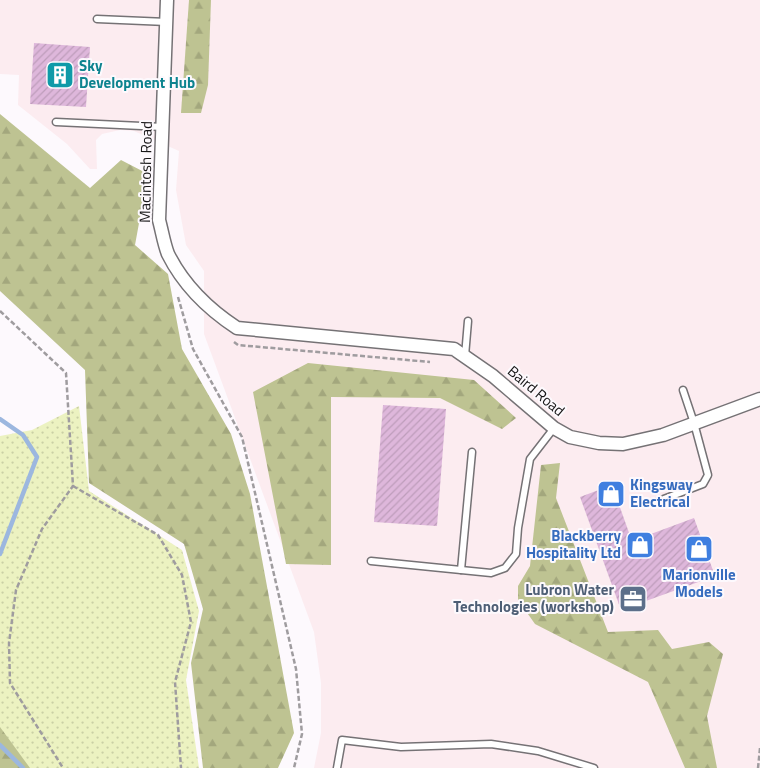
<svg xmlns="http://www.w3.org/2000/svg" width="760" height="768" font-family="'Titillium Web',sans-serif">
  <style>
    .commercial { fill: #fcecf0 }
    .forest { fill: url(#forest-firs) }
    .park { fill: url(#park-dots) }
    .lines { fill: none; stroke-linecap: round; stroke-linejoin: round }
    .stream { stroke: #9cb7df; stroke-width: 4.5 }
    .building { fill: url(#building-hatch) }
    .lane-casing { stroke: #757275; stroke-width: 9 }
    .street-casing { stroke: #757275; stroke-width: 15 }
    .path { stroke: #9f9c9f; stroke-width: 2.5; stroke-dasharray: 5 2.5; stroke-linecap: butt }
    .lane { stroke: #fff; stroke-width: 6 }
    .street { stroke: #fff; stroke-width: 12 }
    .labels { text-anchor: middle; stroke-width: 4; stroke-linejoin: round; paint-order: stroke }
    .culture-label { font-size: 15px; font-weight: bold; fill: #0d838f; stroke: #fdf9fd; text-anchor: start }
    .street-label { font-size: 15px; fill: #171617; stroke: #fdf9fd }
    .shop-label { font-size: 15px; font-weight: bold; fill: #366cbe; stroke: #fdf9fd; text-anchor: start }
    .service-label { font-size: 15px; font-weight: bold; fill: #4e5e75; stroke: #fdf9fd; text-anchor: end }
  </style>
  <defs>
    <pattern id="forest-firs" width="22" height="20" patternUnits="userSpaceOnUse" patternTransform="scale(1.25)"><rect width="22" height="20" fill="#bec392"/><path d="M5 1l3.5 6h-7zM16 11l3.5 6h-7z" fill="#a3a77d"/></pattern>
    <pattern id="park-dots" width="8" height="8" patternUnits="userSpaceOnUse" patternTransform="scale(1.25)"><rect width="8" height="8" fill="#ecf2c1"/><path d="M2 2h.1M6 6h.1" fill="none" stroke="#cacfa5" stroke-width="1.8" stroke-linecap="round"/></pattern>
    <pattern id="building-hatch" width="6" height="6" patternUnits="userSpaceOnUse" patternTransform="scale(1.25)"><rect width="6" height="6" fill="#deb7db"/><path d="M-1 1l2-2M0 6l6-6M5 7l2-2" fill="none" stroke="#be9dbb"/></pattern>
  </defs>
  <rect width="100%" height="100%" fill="#fdf9fd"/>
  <!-- commercial -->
  <polygon class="commercial" points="0,0 760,0 760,768 314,768 321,733 321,683 314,632 204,334 204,271 186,245 176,190 179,151 134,131 120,130 102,134 96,140 97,169 90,169 67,144 18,105 19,75 0,74"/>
  <!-- forest -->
  <g class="forest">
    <polygon points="189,0 211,0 208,85 201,113 181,113"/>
    <polygon points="0,114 90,188 121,160 148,174 135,245 168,274 182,349 231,434 250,494 294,733 278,768 203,768 191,663 203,609 184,544 89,483 85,370 0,291"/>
    <polygon points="308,363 474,380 516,418 502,429 440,398 331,397 331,565 286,564 253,392"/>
    <polygon points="560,463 556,498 608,632 658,630 672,649 709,642 723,654 707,716 717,768 685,768 648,682 535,624 518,600 518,586 530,566 541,465"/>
    <polygon points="0,712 49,768 0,768"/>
  </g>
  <!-- park -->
  <polygon class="park" points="79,406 89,491 182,550 199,611 186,680 199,768 30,768 0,727 0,436 32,430"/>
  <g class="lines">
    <!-- stream -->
    <g class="stream">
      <polyline points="0,419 23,435 37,457 0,554"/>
      <polyline points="0,745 23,768"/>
    </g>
  </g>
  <!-- building -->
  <g class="building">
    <polygon points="34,43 90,47 86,107 30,104"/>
    <polygon points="383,405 446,409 437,526 374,522"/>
    <polygon points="612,485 632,541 694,518 715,576 621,610 580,497"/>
  </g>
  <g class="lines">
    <defs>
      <g id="lane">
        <polyline points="97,19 167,22"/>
        <polyline points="56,122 163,127"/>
        <polyline points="465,356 468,321"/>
        <polyline points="656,502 703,484 708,475 694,423 683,390"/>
        <polyline points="371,561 491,573 505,568 516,554 518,528 530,459 554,428"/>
        <polyline points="461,570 472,452"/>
        <polyline points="337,768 342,740 401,747 491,744 538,751 594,768"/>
      </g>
      <path id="street" d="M167 0 159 220C162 231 164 244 168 254 184 286 208 309 237 328L454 349 493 376 554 428 570 437 599 443 623 444 663 435 760 399"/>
    </defs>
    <!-- lane casing -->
    <use href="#lane" class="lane-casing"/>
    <!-- street casing -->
    <use href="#street" class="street-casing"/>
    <!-- path -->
    <g class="path">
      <polyline points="178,297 193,349 242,437 296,669 302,734 294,768"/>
      <polyline points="0,311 66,373 73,486 42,529 16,590 9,643 10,683 63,768"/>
      <polyline points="234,342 238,345 430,362"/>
      <polyline points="73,486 158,535 182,575 191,622 175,682 181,768"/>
      <polyline points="758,768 760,748"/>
    </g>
    <!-- lane -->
    <use href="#lane" class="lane"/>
    <!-- street -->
    <use href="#street" class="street"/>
  </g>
  <!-- icons -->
  <defs>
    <symbol id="building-square" viewBox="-11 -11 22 22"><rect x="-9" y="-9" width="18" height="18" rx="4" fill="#0f9aa8" stroke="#fdf9fd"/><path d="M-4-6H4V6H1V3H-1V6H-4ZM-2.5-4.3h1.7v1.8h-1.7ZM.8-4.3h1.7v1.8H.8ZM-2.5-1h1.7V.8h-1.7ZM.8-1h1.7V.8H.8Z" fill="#fff"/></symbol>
    <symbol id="shop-square" viewBox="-11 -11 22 22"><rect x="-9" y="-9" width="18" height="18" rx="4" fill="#3f7fe0" stroke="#fdf9fd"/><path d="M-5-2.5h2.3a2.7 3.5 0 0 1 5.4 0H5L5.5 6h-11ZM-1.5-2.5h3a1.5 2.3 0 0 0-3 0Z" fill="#fff"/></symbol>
    <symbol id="office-square" viewBox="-11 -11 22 22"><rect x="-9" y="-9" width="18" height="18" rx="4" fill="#5c6f8a" stroke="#fdf9fd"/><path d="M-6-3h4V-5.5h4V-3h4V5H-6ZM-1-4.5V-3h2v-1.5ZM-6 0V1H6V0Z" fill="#fff"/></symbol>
  </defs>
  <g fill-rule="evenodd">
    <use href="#building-square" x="44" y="59" width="32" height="32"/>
    <use href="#shop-square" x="595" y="478" width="32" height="32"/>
    <use href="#shop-square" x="624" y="529" width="32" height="32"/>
    <use href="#shop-square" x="683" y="533" width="32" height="32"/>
    <use href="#office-square" x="617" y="583" width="32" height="32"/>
  </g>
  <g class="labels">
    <!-- culture labels -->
    <g class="culture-label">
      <text x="79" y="71">Sky<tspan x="79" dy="17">Development Hub</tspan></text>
    </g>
    <!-- street labels -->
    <g class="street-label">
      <text transform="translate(146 172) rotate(-89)" y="5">Macintosh Road</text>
      <text transform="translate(536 391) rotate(40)" y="5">Baird Road</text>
    </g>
    <!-- shop labels -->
    <g class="shop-label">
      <text x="630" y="490">Kingsway<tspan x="630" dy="17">Electrical</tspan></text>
      <text x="621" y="541" text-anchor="end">Blackberry<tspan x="621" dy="17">Hospitality Ltd</tspan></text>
      <text x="699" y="580" text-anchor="middle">Marionville<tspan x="699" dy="17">Models</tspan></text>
    </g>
    <!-- service labels -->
    <g class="service-label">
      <text x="614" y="595">Lubron Water<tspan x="614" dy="17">Technologies (workshop)</tspan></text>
    </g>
  </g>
</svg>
